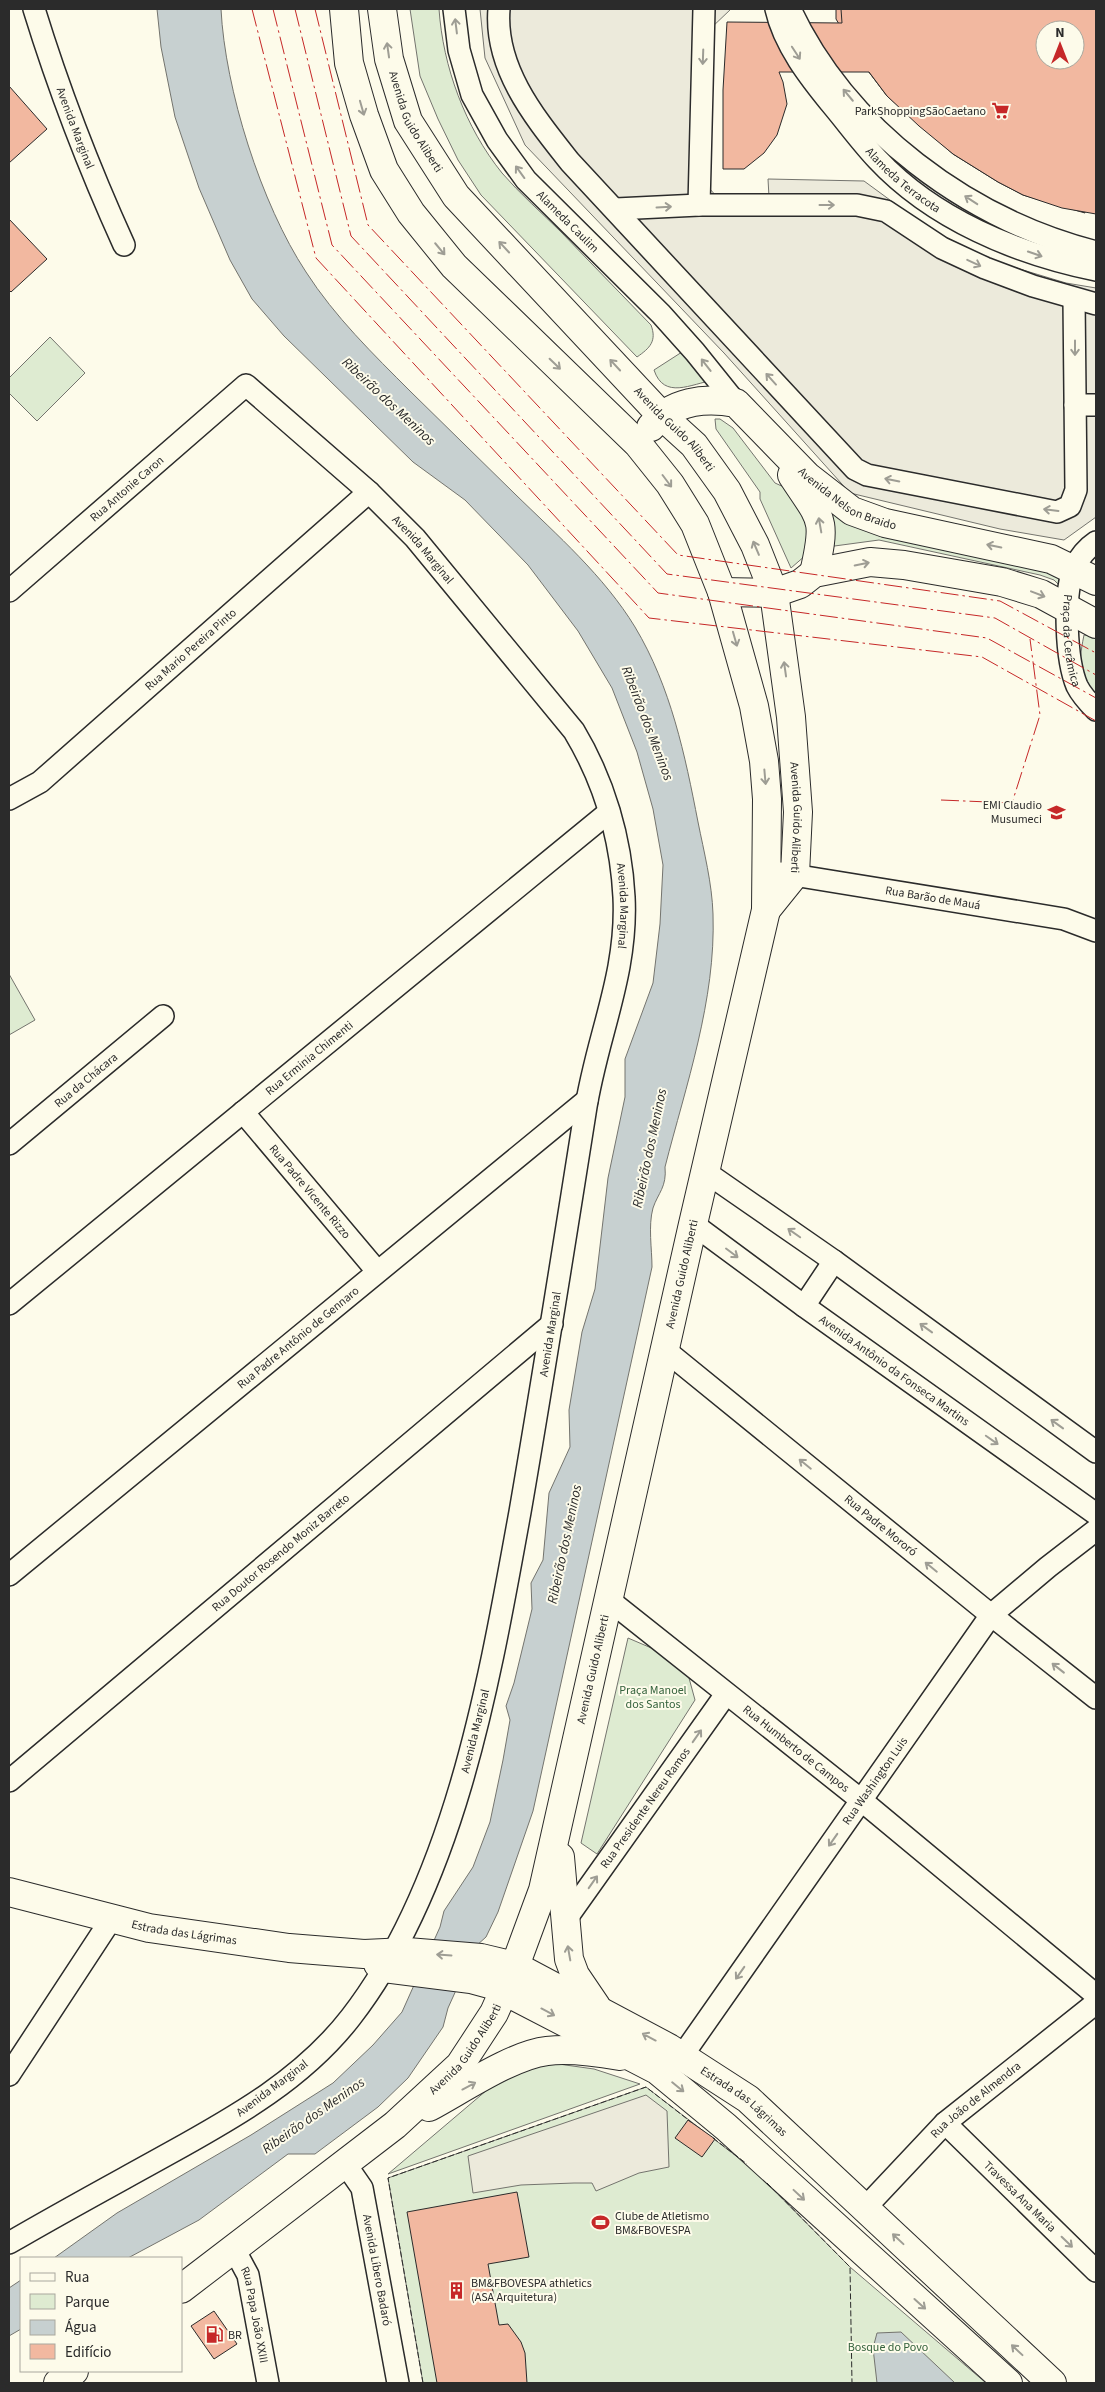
<svg xmlns="http://www.w3.org/2000/svg" width="1105" height="2392" font-family="'Source Sans 3',sans-serif">
  <style>
    .green { fill: #deebd1; stroke: #74746e }
    .parking { fill: #eceadb; stroke: #74746e }
    .water { fill: #c7d0d0; stroke: #74746e }
    .building { fill: #f2b8a0; stroke: #2b2b2b; fill-rule: evenodd }
    .lines { fill: none; stroke-linecap: round; stroke-linejoin: round }
    .minor-casing { stroke: #2b2b2b; stroke-width: 24 }
    .major-casing { stroke: #2b2b2b; stroke-width: 30 }
    .minor { stroke: #fdfbea; stroke-width: 21 }
    .major { stroke: #fdfbea; stroke-width: 28 }
    .fence { stroke: #2b2b2b; stroke-width: 1; stroke-dasharray: 6 2.5; stroke-linecap: butt }
    .power { stroke: #c62828; stroke-width: 1; stroke-dasharray: 18 4 2.5 4; stroke-linecap: butt }
    .oneway { stroke: #9e9d94 }
    .labels { text-anchor: middle; stroke-width: 4; stroke-linejoin: round; paint-order: stroke }
    .poi-label { font-size: 12px; fill: #2b2b2b; stroke: #fdfbea; text-anchor: start }
    .street-label { font-size: 12px; fill: #2b2b2b; stroke: #fdfbea }
    .park-label { font-size: 12px; fill: #34623c; stroke: #fdfbea }
    .water-label { font-size: 14px; font-style: italic; fill: #2b2b2b; stroke: #fdfbea }
  </style>
  <rect width="100%" height="100%" fill="#fdfbea"/>
  <!-- green -->
  <g class="green">
    <path d="M410 9H439C443 67 465 127 502 173 520 194 542 213 561 232 591 263 621 294 651 325 657 341 650 348 637 357L481 195 458 160 438 119 420 76Z"/>
    <polygon points="50,337 85,373 37,421 9,393 9,378"/>
    <path d="M682 352 714 380C691 384 664 400 654 370Z"/>
    <polygon points="715,419 720,419 733,428 775,483 786,488 810,510 806,555 791,568 760,499 760,492 716,429"/>
    <polygon points="831,509 1059,571 1061,587 1054,580 1040,575 879,540 827,547"/>
    <path d="M1084 635 1096 636V707C1079 676 1077 670 1084 635Z"/>
    <polygon points="9,974 35,1020 9,1035"/>
    <polygon points="628,1638 663,1653 689,1678 695,1700 597,1854 581,1843"/>
    <polygon points="544,2062 594,2069 640,2084 388,2174 507,2073"/>
    <polygon points="646,2087 753,2169 850,2267 986,2383 423,2383 388,2178"/>
  </g>
  <!-- parking -->
  <g class="parking">
    <polygon points="480,9 731,9 710,29 708,187 719,199 769,197 768,179 864,181 931,230 993,261 1066,283 1096,288 1096,517 1064,540 1000,529 850,493 724,353 525,145 485,58"/>
    <polygon points="646,2095 667,2111 669,2167 639,2173 596,2191 592,2183 574,2183 521,2185 473,2193 468,2156"/>
  </g>
  <!-- water -->
  <g class="water">
    <path d="M157 9H221C225 89 261 204 306 272 335 317 373 354 411 392 446 426 480 460 515 494 557 535 604 576 635 627 671 687 685 755 698 822 704 852 712 883 713 914 716 1000 686 1085 665 1167 667 1187 658 1193 653 1208 648 1226 652 1249 652 1267L533 1811 498 1912 486 1937 476 1946 448 2008 443 2027 408 2078 378 2107 315 2154H288L199 2220 128 2258H54L117 2213 251 2135 333 2083 373 2045 402 2012 440 1927 444 1911 473 1867 490 1822 503 1760 510 1720 506 1706 514 1683 532 1609 531 1583 543 1560 549 1493 570 1447 569 1410 582 1332 595 1289 608 1178 625 1097V1059L653 983 660 924 663 865 653 809 637 752 612 688 578 631 528 565 465 500 413 462 284 336 252 299 230 260 199 188 175 117 161 47Z"/>
    <polygon points="21,2280 21,2329 9,2336 9,2288"/>
    <polygon points="901,2332 955,2383 877,2383 873,2348 877,2333"/>
  </g>
  <!-- building -->
  <g class="building">
    <path d="M836 9H1096V185H1085V213L1023 195 998 182 953 154 887 96 862 63 836 19ZM1045 30H1075V60H1045Z"/>
    <path d="M841 9H1096V214L1062 208 1023 195 998 182 953 154 919 126 887 96 869 72H779L783 82 787 104 777 135 764 153 744 169H723V90L727 22 842 23ZM1045 30H1075V60H1045Z"/>
    <polygon points="9,86 47,129 9,163"/>
    <polygon points="9,219 47,259 11,292 9,290"/>
    <polygon points="688,2120 715,2139 702,2157 675,2138"/>
    <polygon points="517,2192 529,2257 488,2264 499,2325 508,2324 521,2342 525,2353 527,2383 437,2383 407,2212"/>
    <polygon points="214,2311 237,2344 214,2359 191,2326"/>
  </g>
  <g class="lines">
    <defs>
      <g id="minor">
        <path id="s1" d="M34 9C59 90 89 168 124 245"/>
        <path id="s2" d="M454 9 459 50 472 95 497 140 526 180 661 314 695 352 736 403"/>
        <path d="M499 9C494 69 536 119 570 162L855 469 867 475 1057 512 1070 506 1076 490 1074 299"/>
        <path id="s3" d="M776 9C784 45 810 78 833 106 848 124 861 142 877 159 933 219 1017 254 1096 270"/>
        <path d="M790 9C847 130 968 219 1096 252"/>
        <polyline points="699,205 704,9"/>
        <polyline points="616,209 699,205 857,205 886,211 942,248 985,268 1033,286 1096,304"/>
        <polyline points="1075,405 1096,405"/>
        <path id="s4" d="M1096 542C1087 548 1079 558 1074 568 1063 595 1066 660 1077 686 1082 696 1089 703 1096 710"/>
        <path id="s5" d="M9 591 246 385 369 492 415 538 574 731C604 781 621 839 624 897 628 975 596 1038 585 1113 564 1246 543 1379 520 1512 490 1677 456 1881 351 2017 304 2078 237 2116 170 2153 116 2183 62 2212 9 2243"/>
        <path id="s6" d="M9 799 40 782 369 492"/>
        <path id="s7" d="M781 873 1064 919 1096 931"/>
        <path id="s8" d="M243 1112 377 1271"/>
        <path id="s9" d="M9 1144 163 1016"/>
        <polyline points="707,1173 834,1261 1096,1452"/>
        <path id="s10" d="M693 1224 804 1306 1096 1514"/>
        <path id="s11" d="M9 1304 609 812"/>
        <polyline points="804,1306 834,1261"/>
        <path id="s12" d="M665 1350 991 1615 1096 1698"/>
        <path id="s13" d="M9 1575 587 1100"/>
        <path id="s14" d="M609 1600 861 1800 1096 1995"/>
        <path id="s15" d="M9 1781 552 1324"/>
        <path id="s16" d="M564 1922 726 1694"/>
        <path id="s17" d="M682 2056 991 1615 1048 1567 1096 1530"/>
        <polyline points="9,2075 112,1918"/>
        <path id="s18" d="M945 2123 1096 2271"/>
        <path id="s19" d="M344 2162 362 2188 398 2383"/>
        <path id="s20" d="M865 2208 945 2123 1096 2003"/>
        <path id="s21" d="M234 2249 248 2275 268 2383"/>
      </g>
      <g id="major">
        <path id="s22" d="M382 9 389 59 408 121 456 196 661 415 694 445 727 491 755 545 774 593 791 717 798 812 795 874 766 910"/>
        <path id="s23" d="M651 427C672 401 704 397 736 403L807 476 852 511 885 523 1051 559 1096 581"/>
        <path d="M792 475C822 521 827 517 814 573"/>
        <polyline points="722,592 774,593 800,584 814,573 870,562 904,565 1002,582 1041,594 1096,624"/>
        <polyline points="560,1857 569,1959 575,1975 596,2006"/>
        <path id="s24" d="M9 1892 149 1928 289 1948 364 1954 407 1952 481 1958 515 1966 669 2048 748 2099 1052 2383"/>
        <polyline points="378,1964 384,1968 471,1979 493,1985 657,2070 726,2127 1008,2383"/>
        <path d="M429 2107C461 2090 512 2055 547 2051 571 2048 597 2052 620 2056"/>
        <path id="s25" d="M181 2289 395 2125 460 2065 494 2013 515 1966 543 1890 693 1224 766 910 767 799 764 761 754 706 722 592 695 524 670 484 638 444 454 266 411 213 384 170 364 115 349 63 344 9"/>
        <polyline points="58,2383 74,2371"/>
      </g>
    </defs>
    <!-- minor casing -->
    <use href="#minor" class="minor-casing"/>
    <!-- major casing -->
    <use href="#major" class="major-casing"/>
    <!-- minor -->
    <use href="#minor" class="minor"/>
    <!-- major -->
    <use href="#major" class="major"/>
    <!-- fence -->
    <g class="fence">
      <polyline points="713,2138 747,2164"/>
      <polyline points="767,2183 850,2267 852,2383"/>
      <polyline points="423,2383 388,2178 646,2087 691,2122"/>
    </g>
    <!-- power -->
    <g class="power">
      <polyline points="252,9 316,258 649,618 982,657 1096,721"/>
      <polyline points="273,9 332,245 658,593 987,638 1096,698"/>
      <polyline points="295,9 351,236 667,574 995,618 1096,675"/>
      <polyline points="315,9 368,225 678,555 1000,601 1096,653"/>
      <polyline points="941,800 1012,803 1040,715 1030,639"/>
    </g>
  </g>
  <!-- one-way arrows -->
  <defs><path id="oneway-shaft" d="M-6 0H5M1.5-3L5.5 0L1.5 3" fill="none" stroke-width="1.6" stroke-linecap="round" stroke-linejoin="round" transform="scale(1.25)"/></defs>
  <g class="oneway">
    <use href="#oneway-shaft" transform="translate(456 26) rotate(-97)"/>
    <use href="#oneway-shaft" transform="translate(388 50) rotate(-98)"/>
    <use href="#oneway-shaft" transform="translate(796 53) rotate(57)"/>
    <use href="#oneway-shaft" transform="translate(703 57) rotate(92)"/>
    <use href="#oneway-shaft" transform="translate(848 95) rotate(-130)"/>
    <use href="#oneway-shaft" transform="translate(362 108) rotate(74)"/>
    <use href="#oneway-shaft" transform="translate(520 172) rotate(-126)"/>
    <use href="#oneway-shaft" transform="translate(971 200) rotate(-147)"/>
    <use href="#oneway-shaft" transform="translate(827 205)"/>
    <use href="#oneway-shaft" transform="translate(664 207) rotate(-3)"/>
    <use href="#oneway-shaft" transform="translate(504 247) rotate(-133)"/>
    <use href="#oneway-shaft" transform="translate(440 249) rotate(50)"/>
    <use href="#oneway-shaft" transform="translate(1035 254) rotate(19)"/>
    <use href="#oneway-shaft" transform="translate(974 263) rotate(25)"/>
    <use href="#oneway-shaft" transform="translate(1075 348) rotate(90)"/>
    <use href="#oneway-shaft" transform="translate(555 364) rotate(44)"/>
    <use href="#oneway-shaft" transform="translate(615 365) rotate(-133)"/>
    <use href="#oneway-shaft" transform="translate(706 365) rotate(-128)"/>
    <use href="#oneway-shaft" transform="translate(771 379) rotate(-132)"/>
    <use href="#oneway-shaft" transform="translate(892 480) rotate(-169)"/>
    <use href="#oneway-shaft" transform="translate(667 481) rotate(53)"/>
    <use href="#oneway-shaft" transform="translate(1051 510) rotate(-173)"/>
    <use href="#oneway-shaft" transform="translate(820 525) rotate(-100)"/>
    <use href="#oneway-shaft" transform="translate(994 546) rotate(-168)"/>
    <use href="#oneway-shaft" transform="translate(756 548) rotate(-113)"/>
    <use href="#oneway-shaft" transform="translate(862 564) rotate(-12)"/>
    <use href="#oneway-shaft" transform="translate(1038 594) rotate(21)"/>
    <use href="#oneway-shaft" transform="translate(735 639) rotate(74)"/>
    <use href="#oneway-shaft" transform="translate(785 669) rotate(-98)"/>
    <use href="#oneway-shaft" transform="translate(765 777) rotate(85)"/>
    <use href="#oneway-shaft" transform="translate(794 1233) rotate(-145)"/>
    <use href="#oneway-shaft" transform="translate(732 1253) rotate(37)"/>
    <use href="#oneway-shaft" transform="translate(926 1328) rotate(-144)"/>
    <use href="#oneway-shaft" transform="translate(1057 1424) rotate(-144)"/>
    <use href="#oneway-shaft" transform="translate(992 1440) rotate(35)"/>
    <use href="#oneway-shaft" transform="translate(805 1464) rotate(-141)"/>
    <use href="#oneway-shaft" transform="translate(931 1567) rotate(-141)"/>
    <use href="#oneway-shaft" transform="translate(1058 1668) rotate(-142)"/>
    <use href="#oneway-shaft" transform="translate(697 1736) rotate(-55)"/>
    <use href="#oneway-shaft" transform="translate(833 1840) rotate(125)"/>
    <use href="#oneway-shaft" transform="translate(593 1882) rotate(-55)"/>
    <use href="#oneway-shaft" transform="translate(569 1953) rotate(-100)"/>
    <use href="#oneway-shaft" transform="translate(444 1955) rotate(-176)"/>
    <use href="#oneway-shaft" transform="translate(740 1973) rotate(125)"/>
    <use href="#oneway-shaft" transform="translate(548 2012) rotate(28)"/>
    <use href="#oneway-shaft" transform="translate(649 2037) rotate(-152)"/>
    <use href="#oneway-shaft" transform="translate(469 2086) rotate(-28)"/>
    <use href="#oneway-shaft" transform="translate(678 2087) rotate(39)"/>
    <use href="#oneway-shaft" transform="translate(799 2195) rotate(43)"/>
    <use href="#oneway-shaft" transform="translate(898 2239) rotate(-137)"/>
    <use href="#oneway-shaft" transform="translate(1067 2242) rotate(44)"/>
    <use href="#oneway-shaft" transform="translate(920 2304) rotate(42)"/>
    <use href="#oneway-shaft" transform="translate(1017 2350) rotate(-137)"/>
  </g>
  <!-- icons -->
  <defs>
    <symbol id="supermarket-bare" viewBox="-9 -9 18 18"><path d="M-6-5.5h2.5l.6 2H6L4.5 2H-2.5L-4.4-4H-6ZM-1.5 3.2a1.3 1.3 0 1 0 .1 0ZM3 3.2a1.3 1.3 0 1 0 .1 0Z" fill="#c62828" stroke="#fdfbea" stroke-width="2.5" paint-order="stroke"/></symbol>
    <symbol id="school-bare" viewBox="-9 -9 18 18"><path d="M0-5L7-2L0 1L-7-2ZM-4 1L0 2.5L4 1V4Q0 6-4 4Z" fill="#c62828" stroke="#fdfbea" stroke-width="2.5" paint-order="stroke"/></symbol>
    <symbol id="stadium-bare" viewBox="-9 -9 18 18"><path d="M0-5a6.5 5 0 1 0 0 10a6.5 5 0 1 0 0-10ZM-3.5-1.8h7v3.6h-7Z" fill="#c62828" stroke="#fdfbea" stroke-width="2.5" paint-order="stroke"/></symbol>
    <symbol id="building-bare" viewBox="-9 -9 18 18"><path d="M-4-6H4V6H1V3H-1V6H-4ZM-2.5-4.3h1.7v1.8h-1.7ZM.8-4.3h1.7v1.8H.8ZM-2.5-1h1.7V.8h-1.7ZM.8-1h1.7V.8H.8Z" fill="#c62828" stroke="#fdfbea" stroke-width="2.5" paint-order="stroke"/></symbol>
    <symbol id="fuel-bare" viewBox="-9 -9 18 18"><path d="M-5.5-6h7V0h2V4h1.3V-2.5L3-4.5l.8-.8L6-3V5H2.5V1h-1V6h-7ZM-4.2-4.7v3.2H.2V-4.7Z" fill="#c62828" stroke="#fdfbea" stroke-width="2.5" paint-order="stroke"/></symbol>
  </defs>
  <g fill-rule="evenodd">
    <use href="#supermarket-bare" x="988" y="98" width="25" height="25"/>
    <use href="#school-bare" x="1044" y="800" width="25" height="25"/>
    <use href="#stadium-bare" x="588" y="2210" width="25" height="25"/>
    <use href="#building-bare" x="444" y="2278" width="25" height="25"/>
    <use href="#fuel-bare" x="202" y="2322" width="25" height="25"/>
  </g>
  <g class="labels">
    <!-- poi labels -->
    <g class="poi-label">
      <text x="986" y="115" text-anchor="end">ParkShoppingSãoCaetano</text>
      <text x="1042" y="809" text-anchor="end">EMI Claudio<tspan x="1042" dy="14">Musumeci</tspan></text>
      <text x="615" y="2220">Clube de Atletismo<tspan x="615" dy="14">BM&amp;FBOVESPA</tspan></text>
      <text x="471" y="2287">BM&amp;FBOVESPA athletics<tspan x="471" dy="14">(ASA Arquitetura)</tspan></text>
      <text x="228" y="2339">BR</text>
    </g>
    <!-- street labels -->
    <g class="street-label">
      <text dy="4" stroke="none"><textPath href="#s22" startOffset="119">Avenida Guido Aliberti</textPath></text>
      <text dy="4" stroke="none"><textPath href="#s1" startOffset="126">Avenida Marginal</textPath></text>
      <text dy="4" stroke="none"><textPath href="#s3" startOffset="216">Alameda Terracota</textPath></text>
      <text dy="4" stroke="none"><textPath href="#s2" startOffset="248">Alameda Caulim</textPath></text>
      <text dy="4" stroke="none"><textPath href="#s22" startOffset="524">Avenida Guido Aliberti</textPath></text>
      <text dy="4" stroke="none"><textPath href="#s5" startOffset="156">Rua Antonie Caron</textPath></text>
      <text dy="4" stroke="none"><textPath href="#s23" startOffset="242">Avenida Nelson Braido</textPath></text>
      <text dy="4" stroke="none"><textPath href="#s5" startOffset="556">Avenida Marginal</textPath></text>
      <text dy="4" stroke="none"><textPath href="#s4" startOffset="108">Praça da Cerâmica</textPath></text>
      <text dy="4" stroke="none"><textPath href="#s6" startOffset="236">Rua Mario Pereira Pinto</textPath></text>
      <text dy="4" stroke="none"><textPath href="#s22" startOffset="944">Avenida Guido Aliberti</textPath></text>
      <text dy="4" stroke="none"><textPath href="#s7" startOffset="154">Rua Barão de Mauá</textPath></text>
      <text dy="4" stroke="none"><textPath href="#s5" startOffset="976">Avenida Marginal</textPath></text>
      <text dy="4" stroke="none"><textPath href="#s11" startOffset="388">Rua Erminia Chimenti</textPath></text>
      <text dy="4" stroke="none"><textPath href="#s9" startOffset="100">Rua da Chácara</textPath></text>
      <text dy="4" stroke="none"><textPath href="#s8" startOffset="104">Rua Padre Vicente Rizzo</textPath></text>
      <text dy="4" stroke="none"><textPath href="#s25" startOffset="1184">Avenida Guido Aliberti</textPath></text>
      <text transform="translate(550 1334) rotate(-81)" y="4">Avenida Marginal</text>
      <text dy="4" stroke="none"><textPath href="#s13" startOffset="374">Rua Padre Antônio de Gennaro</textPath></text>
      <text dy="4" stroke="none"><textPath href="#s10" startOffset="249">Avenida Antônio da Fonseca Martins</textPath></text>
      <text dy="4" stroke="none"><textPath href="#s12" startOffset="278">Rua Padre Mororó</textPath></text>
      <text dy="4" stroke="none"><textPath href="#s15" startOffset="355">Rua Doutor Rosendo Moniz Barreto</textPath></text>
      <text dy="4" stroke="none"><textPath href="#s25" startOffset="779">Avenida Guido Aliberti</textPath></text>
      <text transform="translate(475 1731) rotate(-76)" y="4">Avenida Marginal</text>
      <text dy="4" stroke="none"><textPath href="#s14" startOffset="239">Rua Humberto de Campos</textPath></text>
      <text dy="4" stroke="none"><textPath href="#s17" startOffset="336">Rua Washington Luis</textPath></text>
      <text dy="4" stroke="none"><textPath href="#s16" startOffset="140">Rua Presidente Nereu Ramos</textPath></text>
      <text dy="4" stroke="none"><textPath href="#s24" startOffset="180">Estrada das Lágrimas</textPath></text>
      <text dy="4" stroke="none"><textPath href="#s25" startOffset="374">Avenida Guido Aliberti</textPath></text>
      <text transform="translate(272 2088) rotate(-37)" y="4">Avenida Marginal</text>
      <text dy="4" stroke="none"><textPath href="#s20" startOffset="155">Rua João de Almendra</textPath></text>
      <text dy="4" stroke="none"><textPath href="#s24" startOffset="780">Estrada das Lágrimas</textPath></text>
      <text dy="4" stroke="none"><textPath href="#s18" startOffset="105">Travessa Ana Maria</textPath></text>
      <text dy="4" stroke="none"><textPath href="#s19" startOffset="115">Avenida Líbero Badaró</textPath></text>
      <text dy="4" stroke="none"><textPath href="#s21" startOffset="70">Rua Papa João XXIII</textPath></text>
    </g>
    <!-- park labels -->
    <g class="park-label">
      <text x="653" y="1694">Praça Manoel<tspan x="653" dy="14">dos Santos</tspan></text>
      <text x="888" y="2351">Bosque do Povo</text>
    </g>
    <!-- water labels -->
    <g class="water-label">
      <text transform="translate(389 401) rotate(43)" y="5">Ribeirão dos Meninos</text>
      <text transform="translate(648 723) rotate(69)" y="5">Ribeirão dos Meninos</text>
      <text transform="translate(649 1148) rotate(-78)" y="5">Ribeirão dos Meninos</text>
      <text transform="translate(564 1544) rotate(-78)" y="5">Ribeirão dos Meninos</text>
      <text transform="translate(313 2115) rotate(-35)" y="5">Ribeirão dos Meninos</text>
    </g>
  </g>
  <!-- border -->
  <rect width="1105" height="2392" fill="none" stroke="#2b2b2b" stroke-width="20"/>
  <!-- legend -->
  <rect x="20" y="2257" width="162" height="115" fill="#fdfbea" stroke="#a9a89e"/>
  <rect x="30" y="2273" width="25" height="8" fill="#fdfbea" stroke="#a9a89e"/>
  <text x="65" y="2282" font-size="15" fill="#2b2b2b">Rua</text>
  <rect x="30" y="2294" width="25" height="15" fill="#deebd1" stroke="#a9a89e"/>
  <text x="65" y="2307" font-size="15" fill="#2b2b2b">Parque</text>
  <rect x="30" y="2320" width="25" height="15" fill="#c7d0d0" stroke="#a9a89e"/>
  <text x="65" y="2332" font-size="15" fill="#2b2b2b">Água</text>
  <rect x="30" y="2344" width="25" height="15" fill="#f2b8a0" stroke="#a9a89e"/>
  <text x="65" y="2357" font-size="15" fill="#2b2b2b">Edifício</text>
  <!-- north arrow -->
  <g transform="translate(1060 45)"><circle r="24" fill="#fdfbea" stroke="#a9a89e"/>
  <path d="M0-4L9 19L0 12L-9 19Z" fill="#c62828"/>
  <text y="-8" font-size="14" font-weight="bold" text-anchor="middle" fill="#2b2b2b">N</text>
  </g>
</svg>
